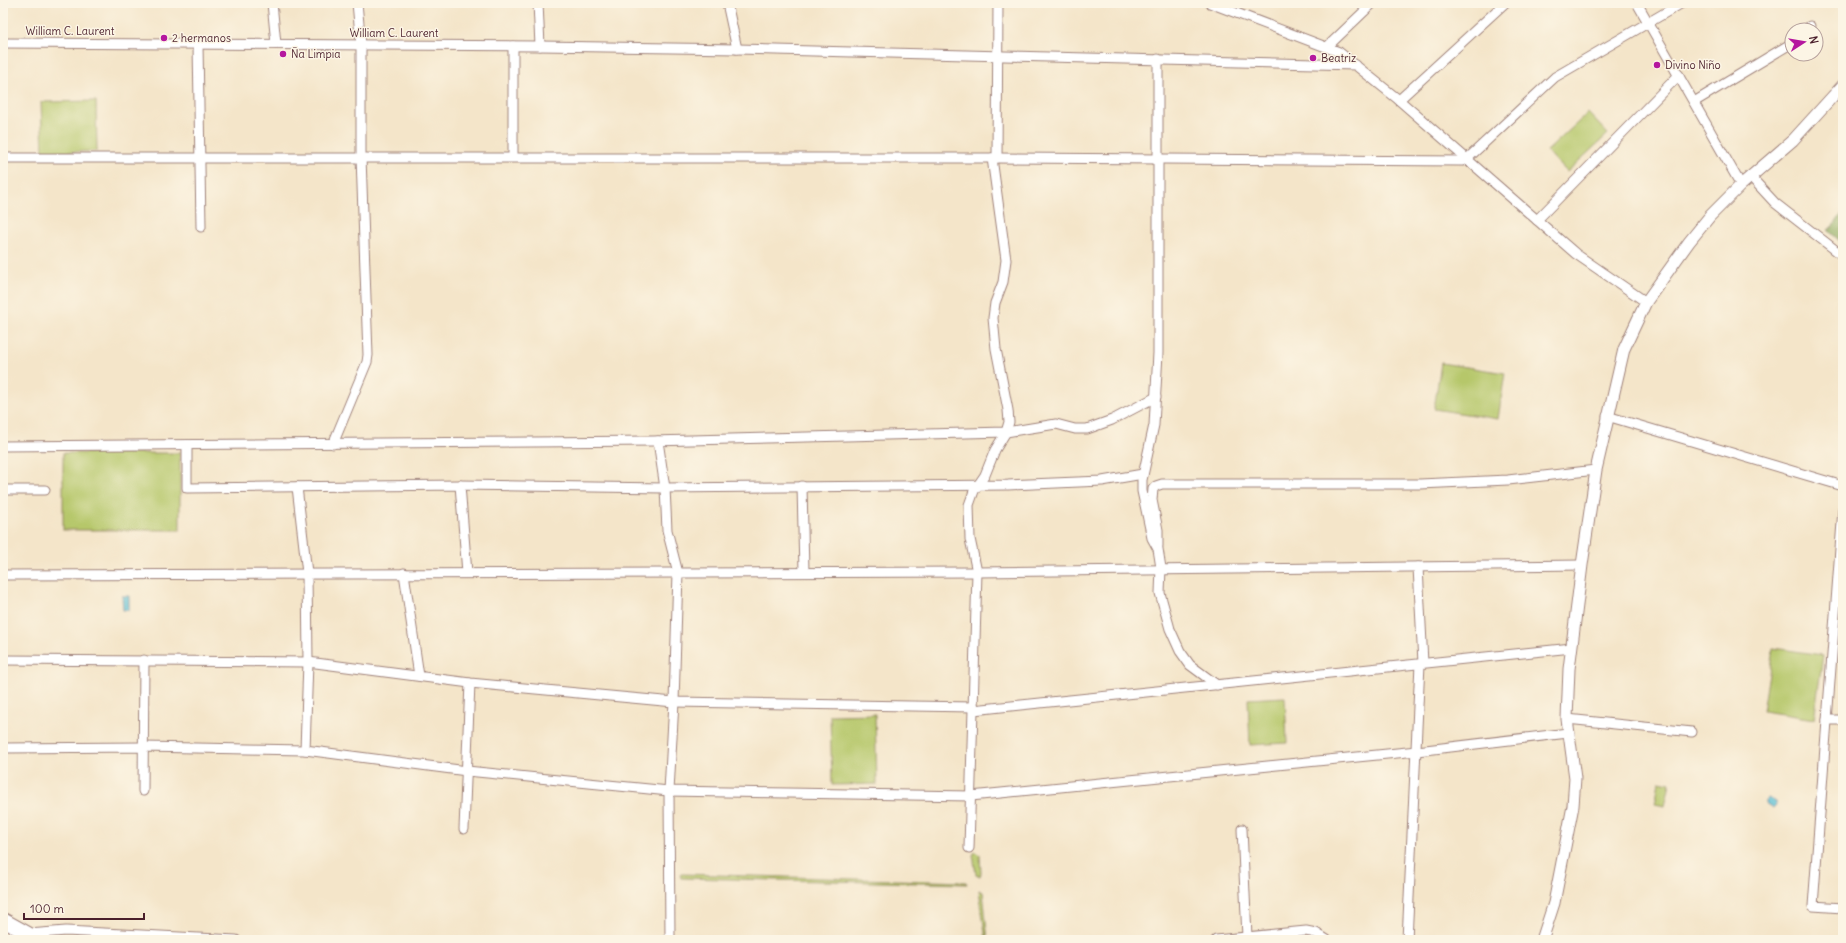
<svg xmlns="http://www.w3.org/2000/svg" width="1846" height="943" font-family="Delius,sans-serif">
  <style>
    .green { fill: #b6c76a; stroke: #80734a }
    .forest { fill: #90ac5e; stroke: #6d6644 }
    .water { fill: #57bed4; stroke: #506e80 }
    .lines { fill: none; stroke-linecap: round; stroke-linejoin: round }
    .minor-casing { stroke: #9f827a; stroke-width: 11 }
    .tertiary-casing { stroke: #9f827a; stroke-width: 13 }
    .primary-casing { stroke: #9f827a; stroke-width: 16 }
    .minor { stroke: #fff; stroke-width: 9 }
    .tertiary { stroke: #fff; stroke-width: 11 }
    .primary { stroke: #fff; stroke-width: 14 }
    .poi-dot { fill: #b5179e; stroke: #fcf5e5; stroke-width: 1.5 }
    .labels { text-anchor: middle; stroke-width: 3; stroke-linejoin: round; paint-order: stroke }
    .street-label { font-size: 11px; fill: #4a1f2b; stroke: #fcf5e5 }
    .poi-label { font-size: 11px; fill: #4a1f2b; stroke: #fcf5e5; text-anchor: start }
  </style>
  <rect width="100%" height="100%" fill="#fcf5e5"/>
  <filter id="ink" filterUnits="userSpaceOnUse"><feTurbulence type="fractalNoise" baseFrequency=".025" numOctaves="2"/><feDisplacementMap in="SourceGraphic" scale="8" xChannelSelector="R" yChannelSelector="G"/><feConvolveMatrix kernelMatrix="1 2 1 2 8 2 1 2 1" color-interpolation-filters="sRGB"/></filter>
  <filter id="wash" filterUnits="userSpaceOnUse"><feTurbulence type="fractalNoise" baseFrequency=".012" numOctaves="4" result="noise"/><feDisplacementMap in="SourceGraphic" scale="16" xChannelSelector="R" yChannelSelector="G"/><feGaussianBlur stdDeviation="0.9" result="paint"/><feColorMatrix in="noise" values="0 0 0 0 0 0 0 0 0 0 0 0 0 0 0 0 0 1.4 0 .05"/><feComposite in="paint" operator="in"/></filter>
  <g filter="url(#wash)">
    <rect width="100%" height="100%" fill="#f4e5c9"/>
    <!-- green -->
    <g class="green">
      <polygon points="96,101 97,151 43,153 41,102"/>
      <polygon points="1588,113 1608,134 1567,172 1547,151"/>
      <polygon points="1441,363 1505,373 1498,419 1434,409"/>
      <rect x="63" y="453" width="117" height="77"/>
      <polygon points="1773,648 1823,655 1814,719 1763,711"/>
      <polygon points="1285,697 1287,743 1250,745 1248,699"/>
      <polygon points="875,714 877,784 832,785 830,715"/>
      <polygon points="1659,781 1670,783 1665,806 1655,804"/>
      <polygon points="975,852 980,855 981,873 980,876 976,874 973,855"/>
      <polygon points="681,874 966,882 967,884 681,878 680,875"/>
      <polygon points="979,890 983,892 988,940 986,940"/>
    </g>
    <!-- forest -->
    <polygon class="forest" points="1843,212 1843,244 1828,230 1833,227"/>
    <!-- water -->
    <g class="water">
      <polygon points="122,596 129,596 129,610 123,610"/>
      <polygon points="1768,798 1775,802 1776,806 1773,809 1765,804 1765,801"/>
    </g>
  </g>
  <g filter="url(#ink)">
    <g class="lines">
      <defs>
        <g id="minor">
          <polyline points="272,3 276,44"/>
          <polyline points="538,3 540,46"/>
          <polyline points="727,3 737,49"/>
          <polyline points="1210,3 1339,52 1399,100 1576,254 1646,302"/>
          <polyline points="1637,3 1741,185"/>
          <polyline points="1806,30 1810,26"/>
          <polyline points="3,43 540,46 737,49 1356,65"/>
          <polyline points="198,44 201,227"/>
          <polyline points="513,46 513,157"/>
          <polyline points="1327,47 1373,3"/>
          <polyline points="1158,59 1158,353 1154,425 1142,480 1142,491 1152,538 1158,549 1161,568 1160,593 1170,629 1180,651 1190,665 1217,685"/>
          <polyline points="1399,100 1505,3"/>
          <polyline points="1694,102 1792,43"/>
          <polyline points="3,158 997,158 1463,161 1467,159 1555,77 1682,3"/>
          <polyline points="997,158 998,3"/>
          <polyline points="1751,177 1775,203 1843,256"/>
          <polyline points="1537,220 1679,75"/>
          <polyline points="1607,416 1843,486"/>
          <polyline points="658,441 665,488 667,530 678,573 674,702 669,791 670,940"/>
          <polyline points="333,444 367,362 368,355 361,157 361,45 357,3"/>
          <polyline points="187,445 187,488 460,485 665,488 1008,485 1102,481 1143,474"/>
          <polyline points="3,446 653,441 1006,432 1056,424 1075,429 1087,429 1112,420 1156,397"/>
          <polyline points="460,485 467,573"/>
          <polyline points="802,486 804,572"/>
          <polyline points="297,487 307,573 308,662 305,750"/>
          <polyline points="3,490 45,490"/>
          <polyline points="1843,509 1813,906 1843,908"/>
          <polyline points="1158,546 1158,530 1152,500 1153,489 1156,486 1162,484 1420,484 1508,480 1596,470"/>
          <polyline points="1418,567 1423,663"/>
          <polyline points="404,573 419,676"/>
          <polyline points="3,575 977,572 1582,565"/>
          <polyline points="3,660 308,662 470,683 674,702 974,707"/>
          <polyline points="973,710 1572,648"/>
          <polyline points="1567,719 1692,732"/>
          <polyline points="1827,720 1843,720"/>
          <polyline points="3,748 143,747 305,750 467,771 669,791 971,796 1417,751 1568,733"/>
          <polyline points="143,791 144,660"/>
          <polyline points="464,829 470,683"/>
          <polyline points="1242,829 1247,937"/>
          <polyline points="969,848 977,572 970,539 969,505 974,491 985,475 995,450 1006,432 1009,422 1008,410 996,349 993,318 995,303 1003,282 1006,260 992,158"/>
          <polyline points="29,934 66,931 236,940"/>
          <polyline points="1216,940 1306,931 1316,933 1327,940"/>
          <polyline points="1407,940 1420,664"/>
        </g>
        <polyline id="tertiary" points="1542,940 1554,903 1573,806 1575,778 1567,719 1569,669 1582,565 1596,470 1624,349 1646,302 1689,242 1710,216 1741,185 1793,140 1843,85"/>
        <polyline id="primary" points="3,920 39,940"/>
      </defs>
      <!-- minor casing -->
      <use href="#minor" class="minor-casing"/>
      <!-- tertiary casing -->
      <use href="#tertiary" class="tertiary-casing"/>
      <!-- primary casing -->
      <use href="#primary" class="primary-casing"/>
      <!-- minor -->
      <use href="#minor" class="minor"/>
      <!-- tertiary -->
      <use href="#tertiary" class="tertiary"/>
      <!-- primary -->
      <use href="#primary" class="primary"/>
    </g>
  </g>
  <!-- markers -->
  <g class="poi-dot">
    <circle cx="164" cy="38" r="4"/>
    <circle cx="283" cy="54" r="4"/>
    <circle cx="1313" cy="58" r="4"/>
    <circle cx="1657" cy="65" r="4"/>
  </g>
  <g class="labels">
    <!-- street labels -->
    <g class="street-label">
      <text x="70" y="35">William C. Laurent</text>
      <text x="394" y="37">William C. Laurent</text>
    </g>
    <!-- poi labels -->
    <g class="poi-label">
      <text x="172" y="42">2 hermanos</text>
      <text x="291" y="58">Ña Limpia</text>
      <text x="1321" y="62">Beatriz</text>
      <text x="1665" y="69">Divino Niño</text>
    </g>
  </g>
  <!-- margin -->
  <rect width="1846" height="943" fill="none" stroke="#fcf5e5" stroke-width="16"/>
  <!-- north arrow -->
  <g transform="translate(1804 42) rotate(78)"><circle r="19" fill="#fcf5e5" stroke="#b59f9b"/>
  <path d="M0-3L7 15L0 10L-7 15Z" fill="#b5179e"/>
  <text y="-6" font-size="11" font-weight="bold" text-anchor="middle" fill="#4a1f2b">N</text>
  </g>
  <!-- scale -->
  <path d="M24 913v6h120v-6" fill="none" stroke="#4a1f2b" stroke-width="2"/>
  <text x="30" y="913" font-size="12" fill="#4a1f2b" stroke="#fcf5e5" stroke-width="3" paint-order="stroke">100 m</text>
</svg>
